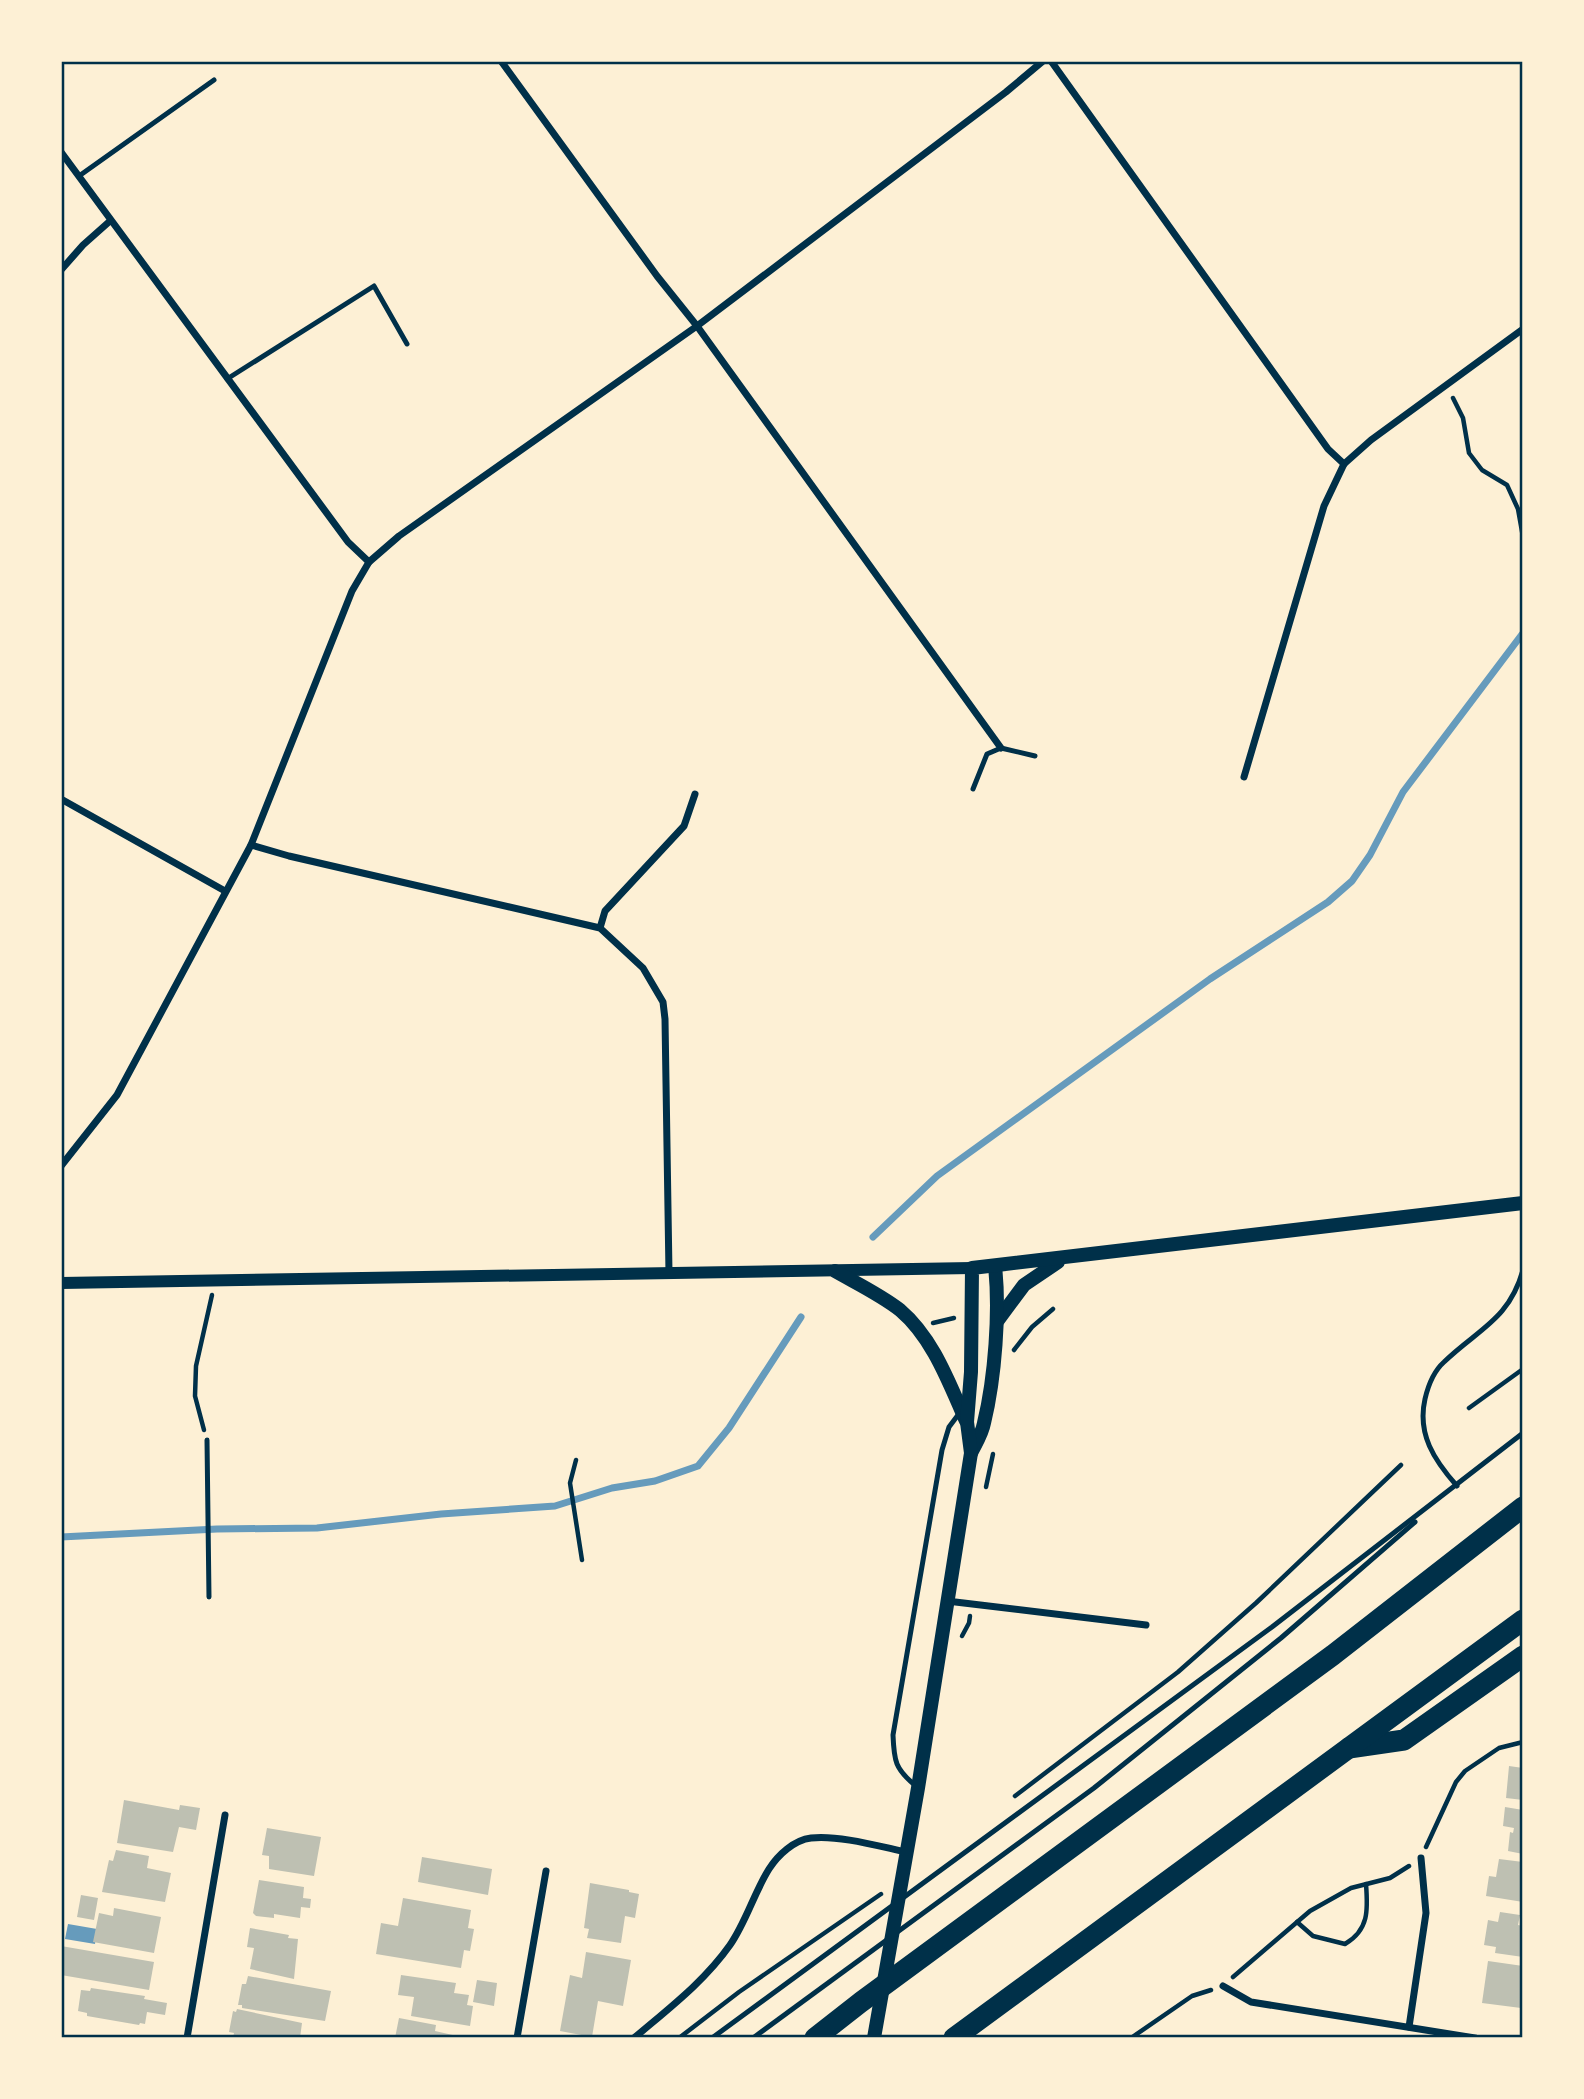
<svg xmlns="http://www.w3.org/2000/svg" width="1584" height="2099" font-family="'Source Serif 4',serif">
  <style>
    .water { fill: #669bbc }
    .lines { fill: none; stroke-linecap: round; stroke-linejoin: round }
    .stream { stroke: #669bbc; stroke-width: 7 }
    .building { fill: #bec0b2 }
    .path { stroke: #003049; stroke-width: 4.5 }
    .service { stroke: #003049; stroke-width: 5 }
    .minor { stroke: #003049; stroke-width: 7 }
    .tertiary { stroke: #003049; stroke-width: 12 }
    .secondary { stroke: #003049; stroke-width: 14 }
    .motorway { stroke: #003049; stroke-width: 21 }
    .neatline { fill: none; stroke: #003049; stroke-width: 2.5 }
  </style>
  <rect width="100%" height="100%" fill="#fdf0d5"/>
  <!-- water -->
  <polygon class="water" points="68,1924 97,1929 95,1944 65,1939"/>
  <g class="lines">
    <!-- stream -->
    <g class="stream">
      <polyline points="873,1237 937,1176 1210,979 1328,902 1352,881 1370,855 1403,792 1523,633"/>
      <polyline points="61,1537 217,1529 317,1528 441,1514 555,1506 612,1488 655,1481 698,1466 729,1428 801,1317"/>
    </g>
  </g>
  <!-- building -->
  <g class="building">
    <polygon points="1509,1766 1523,1768 1523,1800 1506,1798"/>
    <polygon points="124,1800 179,1810 180,1805 200,1808 196,1830 179,1827 173,1852 117,1843"/>
    <polygon points="1505,1807 1523,1810 1523,1854 1508,1851 1510,1832 1513,1833 1514,1828 1503,1826"/>
    <polygon points="267,1828 321,1837 314,1876 269,1869 269,1856 262,1855"/>
    <polygon points="116,1850 149,1856 147,1868 171,1873 165,1902 102,1892 109,1860 113,1861"/>
    <polygon points="422,1857 492,1869 488,1895 418,1882"/>
    <polygon points="1499,1859 1523,1862 1523,1902 1486,1896 1489,1876 1496,1877"/>
    <polygon points="259,1880 304,1887 303,1898 311,1899 310,1908 301,1907 300,1918 274,1914 274,1918 256,1916 253,1913"/>
    <polygon points="590,1883 629,1890 629,1892 639,1894 635,1918 625,1916 621,1943 587,1938 589,1929 584,1928"/>
    <polygon points="81,1895 98,1898 94,1920 77,1917"/>
    <polygon points="403,1898 471,1910 468,1928 474,1929 470,1951 464,1950 461,1968 376,1954 381,1923 398,1926"/>
    <polygon points="114,1908 161,1917 154,1953 93,1942 99,1913 113,1916"/>
    <polygon points="1500,1912 1520,1915 1518,1925 1523,1926 1523,1957 1495,1953 1496,1947 1484,1945 1488,1920 1498,1922"/>
    <polygon points="250,1928 289,1935 288,1938 298,1939 294,1979 250,1969 254,1948 247,1947"/>
    <polygon points="61,1946 154,1962 149,1990 61,1975"/>
    <polygon points="586,1952 631,1960 623,2006 598,2001 592,2037 560,2031 570,1975 582,1978"/>
    <polygon points="1488,1961 1523,1966 1521,2008 1482,2003"/>
    <polygon points="401,1975 456,1983 454,1993 469,1995 467,2005 473,2006 470,2026 411,2016 414,1997 398,1995"/>
    <polygon points="248,1976 331,1991 325,2021 242,2008 242,2005 238,2005 242,1984 246,1984"/>
    <polygon points="477,1980 497,1983 494,2006 473,2002"/>
    <polygon points="91,1988 145,1996 144,1999 167,2003 165,2015 147,2012 145,2024 140,2023 139,2025 87,2016 87,2013 78,2011 81,1990 90,1991"/>
    <polygon points="237,2009 302,2023 300,2038 233,2038 234,2033 229,2032 233,2011 236,2012"/>
    <polygon points="399,2018 436,2025 435,2031 466,2038 395,2038"/>
  </g>
  <g class="lines">
    <!-- path -->
    <g class="path">
      <polyline points="1453,398 1463,418 1469,453 1482,470 1507,485 1518,509 1523,537"/>
      <polyline points="933,1323 954,1318"/>
      <polyline points="1014,1350 1032,1327 1053,1309"/>
      <polyline points="1469,1408 1523,1369"/>
      <polyline points="204,1430 195,1396 196,1366 212,1295"/>
      <polyline points="576,1460 570,1483 582,1560"/>
      <polyline points="986,1487 993,1454"/>
      <polyline points="962,1636 969,1623 970,1616"/>
      <polyline points="1015,1796 1178,1672 1256,1603 1401,1465"/>
      <polyline points="1426,1847 1456,1782 1465,1771 1499,1748 1523,1742"/>
      <path d="M1297 1922 1313 1936 1345 1944C1369 1930 1368 1910 1366 1884"/>
      <polyline points="1233,1977 1310,1911 1351,1888 1390,1878 1409,1866"/>
      <polyline points="679,2038 739,1992 881,1894"/>
      <polyline points="1131,2038 1192,1996 1211,1990"/>
    </g>
    <!-- service -->
    <g class="service">
      <polyline points="79,176 214,80"/>
      <polyline points="227,379 374,286 407,344"/>
      <polyline points="973,789 987,754 1001,748 1035,756"/>
      <polyline points="207,1440 209,1597"/>
      <path d="M1457 1486C1434 1460 1417 1434 1425 1399 1428 1386 1434 1371 1444 1362 1478 1329 1509 1320 1523 1270"/>
      <path d="M916 1786C895 1769 894 1761 893 1735L942 1450 949 1427 961 1411"/>
      <polyline points="896,1933 1094,1788 1281,1638 1415,1522"/>
      <polyline points="712,2038 1272,1627 1523,1433"/>
      <polyline points="753,2038 888,1939"/>
    </g>
    <!-- minor -->
    <g class="minor">
      <polyline points="501,61 657,276 697,326 1001,748"/>
      <polyline points="1051,61 1328,449 1344,464"/>
      <polyline points="61,152 348,542 369,562"/>
      <polyline points="61,270 83,245 110,221"/>
      <polyline points="1244,777 1324,506 1344,464 1371,440 1523,329"/>
      <polyline points="61,799 225,891"/>
      <polyline points="251,845 289,856 600,928 643,968 663,1002 665,1019 669,1273"/>
      <polyline points="600,928 605,911 684,826 695,794"/>
      <polyline points="61,1166 117,1095 251,845 352,591 369,562 399,536 697,326 1006,92 1043,61"/>
      <polyline points="947,1601 1146,1625"/>
      <polyline points="1223,1986 1251,2002 1475,2038"/>
      <polyline points="1409,2027 1426,1913 1421,1858"/>
      <polyline points="187,2038 225,1815"/>
      <polyline points="517,2038 546,1871"/>
      <path d="M634 2038C668 2009 704 1982 730 1945 746 1922 754 1893 769 1869 778 1855 794 1840 811 1838 839 1835 878 1846 906 1852"/>
    </g>
    <!-- tertiary -->
    <polyline class="tertiary" points="61,1283 972,1268"/>
    <!-- secondary -->
    <g class="secondary">
      <path d="M835 1271C856 1283 881 1295 900 1310 933 1338 949 1383 966 1421"/>
      <polyline points="998,1320 1024,1285 1058,1262"/>
      <path d="M971 1453C976 1443 982 1434 984 1423 995 1378 1000 1311 995 1266"/>
      <polyline points="874,2038 918,1788 971,1453 967,1422 971,1372 972,1268 1523,1203"/>
    </g>
    <!-- motorway -->
    <g class="motorway">
      <polyline points="1349,1748 1404,1740 1523,1656"/>
      <polyline points="815,2038 861,2002 1333,1655 1523,1507"/>
      <polyline points="954,2038 1523,1620"/>
    </g>
  </g>
  <!-- border -->
  <rect width="1584" height="2099" fill="none" stroke="#fdf0d5" stroke-width="126"/>
  <rect x="63" y="63" width="1458" height="1973" class="neatline"/>
</svg>
